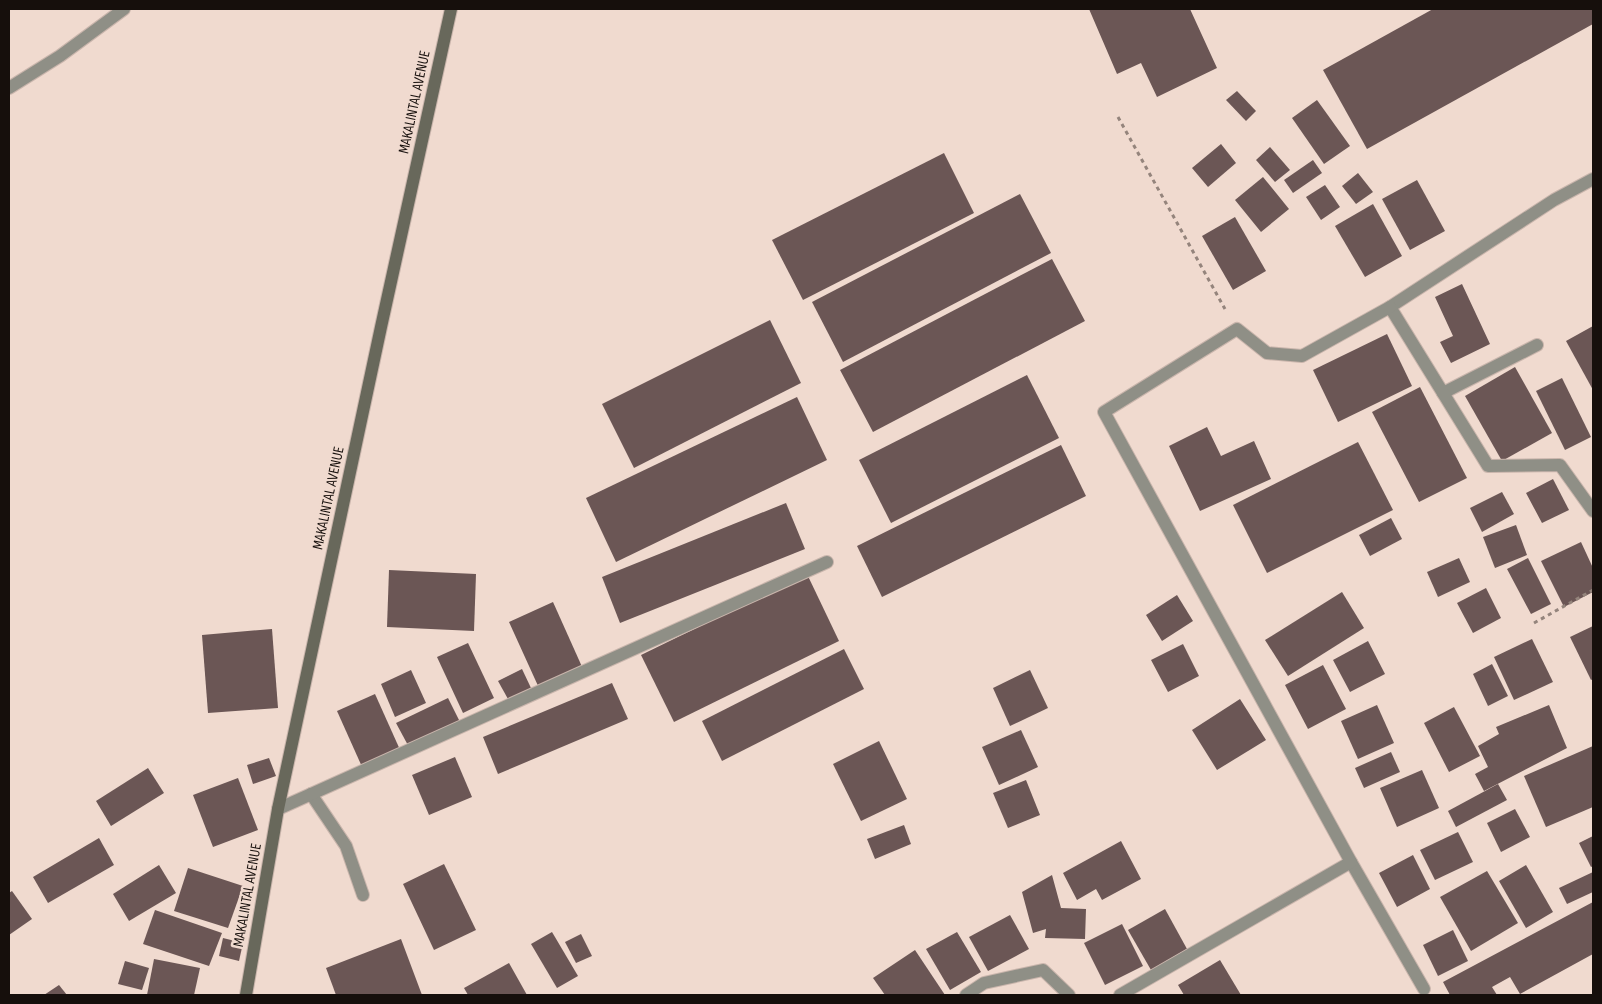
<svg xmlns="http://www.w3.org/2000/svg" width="1602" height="1004" font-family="'Sofia Sans Condensed',sans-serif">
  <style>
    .building { fill: #6b5655 }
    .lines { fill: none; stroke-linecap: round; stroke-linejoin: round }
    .lane-casing { stroke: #c9b5ac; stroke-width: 14 }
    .street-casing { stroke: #c9b5ac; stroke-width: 14 }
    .secondary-casing { stroke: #c9b5ac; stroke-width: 14 }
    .path { stroke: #94847c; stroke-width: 3; stroke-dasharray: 4 4; stroke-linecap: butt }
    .lane { stroke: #8f8f86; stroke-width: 12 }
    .street { stroke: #8f8f86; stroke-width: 12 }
    .secondary { stroke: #68685b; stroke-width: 12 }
    .labels { text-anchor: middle; stroke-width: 5; stroke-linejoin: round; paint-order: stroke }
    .street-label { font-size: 15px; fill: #160f0c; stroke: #f0dacf }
  </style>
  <rect width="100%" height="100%" fill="#f0dacf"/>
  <!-- building -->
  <g class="building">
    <polygon points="1089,9 1190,9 1217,68 1157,97 1141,63 1117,74"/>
    <polygon points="1433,9 1593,9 1593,24 1367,149 1323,70"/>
    <polygon points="1237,91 1256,111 1246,121 1226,100"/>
    <polygon points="1317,100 1350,146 1324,164 1292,118"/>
    <polygon points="1221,144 1236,163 1208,187 1192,168"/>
    <polygon points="1270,147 1290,170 1275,182 1256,160"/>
    <polygon points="944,153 974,213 803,300 772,240"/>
    <polygon points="1313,160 1322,173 1293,193 1284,180"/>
    <polygon points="1358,173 1373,192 1356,204 1342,186"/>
    <polygon points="1263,177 1289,209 1261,232 1235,200"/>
    <polygon points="1417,180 1445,231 1410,250 1382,199"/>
    <polygon points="1325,185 1340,207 1321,220 1306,197"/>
    <polygon points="1020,194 1051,253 843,362 812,302"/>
    <polygon points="1373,204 1402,256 1365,277 1335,226"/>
    <polygon points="1235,217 1266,271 1233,290 1202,236"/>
    <polygon points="1052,259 1085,321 873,432 840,370"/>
    <polygon points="1462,284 1490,344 1451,363 1440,342 1453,336 1435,297"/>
    <polygon points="770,320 801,383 634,468 602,404"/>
    <polygon points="1593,326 1593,390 1566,341"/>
    <polygon points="1387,334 1412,386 1338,422 1313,370"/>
    <polygon points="1515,367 1552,433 1502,461 1465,396"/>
    <polygon points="1027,375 1059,438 891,523 859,460"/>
    <polygon points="1562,378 1591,437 1565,450 1536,391"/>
    <polygon points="1420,387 1467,478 1419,502 1372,412"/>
    <polygon points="797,397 827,460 616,562 586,498"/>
    <polygon points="1207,427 1221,456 1254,441 1271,479 1200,511 1169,446"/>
    <polygon points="1358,442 1393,510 1267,573 1233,505"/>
    <polygon points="1061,445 1086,496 882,597 857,546"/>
    <polygon points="1553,479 1569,510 1542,523 1526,493"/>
    <polygon points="1502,492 1514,514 1482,532 1470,508"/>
    <polygon points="786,503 805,549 620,623 602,577"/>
    <polygon points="1391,518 1402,539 1370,556 1359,535"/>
    <polygon points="1516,525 1527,555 1495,568 1483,537"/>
    <polygon points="1581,542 1593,568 1593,592 1564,607 1541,561"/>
    <polygon points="1459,558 1470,582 1438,597 1427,572"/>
    <polygon points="1528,558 1551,604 1531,614 1507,569"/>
    <polygon points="389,570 476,574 474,631 387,627"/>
    <polygon points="807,574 839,641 674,722 641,655"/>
    <polygon points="1486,588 1501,618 1473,633 1457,603"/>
    <polygon points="1342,592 1364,628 1288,676 1265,640"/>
    <polygon points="1177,595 1193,621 1162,641 1146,615"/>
    <polygon points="553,602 583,669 539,688 509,622"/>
    <polygon points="1593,626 1593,679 1591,680 1570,637"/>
    <polygon points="272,629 278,708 208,713 202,635"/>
    <polygon points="1532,639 1553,682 1514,700 1494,657"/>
    <polygon points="1368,641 1385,674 1350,692 1333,660"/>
    <polygon points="468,643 494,698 463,713 437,657"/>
    <polygon points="1183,644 1199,676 1168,692 1151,660"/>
    <polygon points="844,649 864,689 722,761 702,721"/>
    <polygon points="1492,664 1508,696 1488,706 1473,674"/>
    <polygon points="1323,665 1346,709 1308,729 1285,685"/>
    <polygon points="522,669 531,688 508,699 498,681"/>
    <polygon points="411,670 426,703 395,717 381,684"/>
    <polygon points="1030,670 1048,708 1010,726 993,688"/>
    <polygon points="612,683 628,719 498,774 483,737"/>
    <polygon points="375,694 401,752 363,769 337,711"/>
    <polygon points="448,698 461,724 410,749 396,723"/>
    <polygon points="1240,699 1266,740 1217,770 1192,730"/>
    <polygon points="1377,705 1394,743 1358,759 1341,721"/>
    <polygon points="1549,705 1567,748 1484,791 1475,774 1488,767 1478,746 1499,734 1496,727"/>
    <polygon points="1454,707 1480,756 1449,772 1424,723"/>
    <polygon points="1021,730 1038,767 999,785 982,747"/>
    <polygon points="879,741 907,799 861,821 833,764"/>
    <polygon points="1593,746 1593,807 1546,827 1524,776"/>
    <polygon points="1391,752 1400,772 1364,788 1355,768"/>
    <polygon points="455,757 472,797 429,815 412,775"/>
    <polygon points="269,758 276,776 253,784 247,765"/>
    <polygon points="148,768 164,793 111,826 96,801"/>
    <polygon points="1422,770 1439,808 1397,827 1380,788"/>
    <polygon points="238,778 258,830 213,847 193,795"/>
    <polygon points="1026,780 1040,815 1008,828 993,793"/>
    <polygon points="1498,784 1507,800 1456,827 1448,811"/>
    <polygon points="1515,809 1530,837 1501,852 1487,823"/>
    <polygon points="904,825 911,844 875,859 867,839"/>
    <polygon points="1458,832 1473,862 1435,880 1420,850"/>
    <polygon points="1593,836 1593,866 1591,867 1579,843"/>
    <polygon points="99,838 114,865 48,903 33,877"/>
    <polygon points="1121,841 1141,879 1102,900 1096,889 1077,900 1063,873"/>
    <polygon points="1413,855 1430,889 1397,907 1379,873"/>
    <polygon points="444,864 476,930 434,950 403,884"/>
    <polygon points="159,865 176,893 129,921 113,894"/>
    <polygon points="1526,865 1553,912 1526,928 1499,881"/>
    <polygon points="188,868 243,886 228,928 174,911"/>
    <polygon points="1487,871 1518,923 1471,951 1440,897"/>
    <polygon points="1593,872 1593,892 1567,904 1559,888"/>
    <polygon points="1052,875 1061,908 1086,909 1085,939 1045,938 1046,929 1033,933 1022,892"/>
    <polygon points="12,891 32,919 9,935 9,893"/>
    <polygon points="1593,902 1593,954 1520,994 1510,977 1492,987 1497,995 1450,995 1443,982"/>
    <polygon points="1165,909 1187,949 1151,970 1128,930"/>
    <polygon points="155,910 222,933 209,966 143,944"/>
    <polygon points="1010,915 1029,949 988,971 969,937"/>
    <polygon points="1122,924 1143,966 1105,985 1084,943"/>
    <polygon points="1453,930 1468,961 1438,976 1423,945"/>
    <polygon points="552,932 578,976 557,988 531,944"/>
    <polygon points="957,932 981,972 950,990 926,949"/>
    <polygon points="581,934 592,956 576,963 565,942"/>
    <polygon points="223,938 243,943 239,961 219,956"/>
    <polygon points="401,939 422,995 336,995 326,968"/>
    <polygon points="915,950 945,995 885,995 873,978"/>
    <polygon points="154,959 200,968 194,995 147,995"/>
    <polygon points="1220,960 1241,995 1184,995 1178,985"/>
    <polygon points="125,961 149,968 142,990 118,984"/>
    <polygon points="509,963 527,995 468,995 464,988"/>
    <polygon points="59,985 67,995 44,995"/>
  </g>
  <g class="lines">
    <defs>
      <g id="lane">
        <polyline points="1443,393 1537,345"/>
        <polyline points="311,794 346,846 363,895"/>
        <polyline points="1351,862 1424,989"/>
      </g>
      <g id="street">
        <polyline points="9,88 60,56 124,9"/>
        <polyline points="1593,179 1554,200 1390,307 1488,466 1560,465 1593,511"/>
        <polyline points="278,809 827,562"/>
        <polyline points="966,995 984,983 1043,970 1069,995"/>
        <polyline points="1120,995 1351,862 1104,412 1237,329 1267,353 1302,356 1390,307"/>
      </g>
      <polyline id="secondary" points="246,995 278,809 381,327 451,9"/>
    </defs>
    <!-- lane casing -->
    <use href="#lane" class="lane-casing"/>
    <!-- street casing -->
    <use href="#street" class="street-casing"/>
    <!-- secondary casing -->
    <use href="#secondary" class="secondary-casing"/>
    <!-- path -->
    <g class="path">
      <polyline points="1118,117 1225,309"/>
      <polyline points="1534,623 1593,590"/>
    </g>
    <!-- lane -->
    <use href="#lane" class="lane"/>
    <!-- street -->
    <use href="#street" class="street"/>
    <!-- secondary -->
    <use href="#secondary" class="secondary"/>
  </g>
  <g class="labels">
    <!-- street labels -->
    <g class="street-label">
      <text transform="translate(414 102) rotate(-78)" y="5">MAKALINTAL AVENUE</text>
      <text transform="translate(328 498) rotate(-78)" y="5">MAKALINTAL AVENUE</text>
      <text transform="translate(247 895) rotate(-80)" y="5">MAKALINTAL AVENUE</text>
    </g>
  </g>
  <!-- border -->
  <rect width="1602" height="1004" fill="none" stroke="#160f0c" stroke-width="20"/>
</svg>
